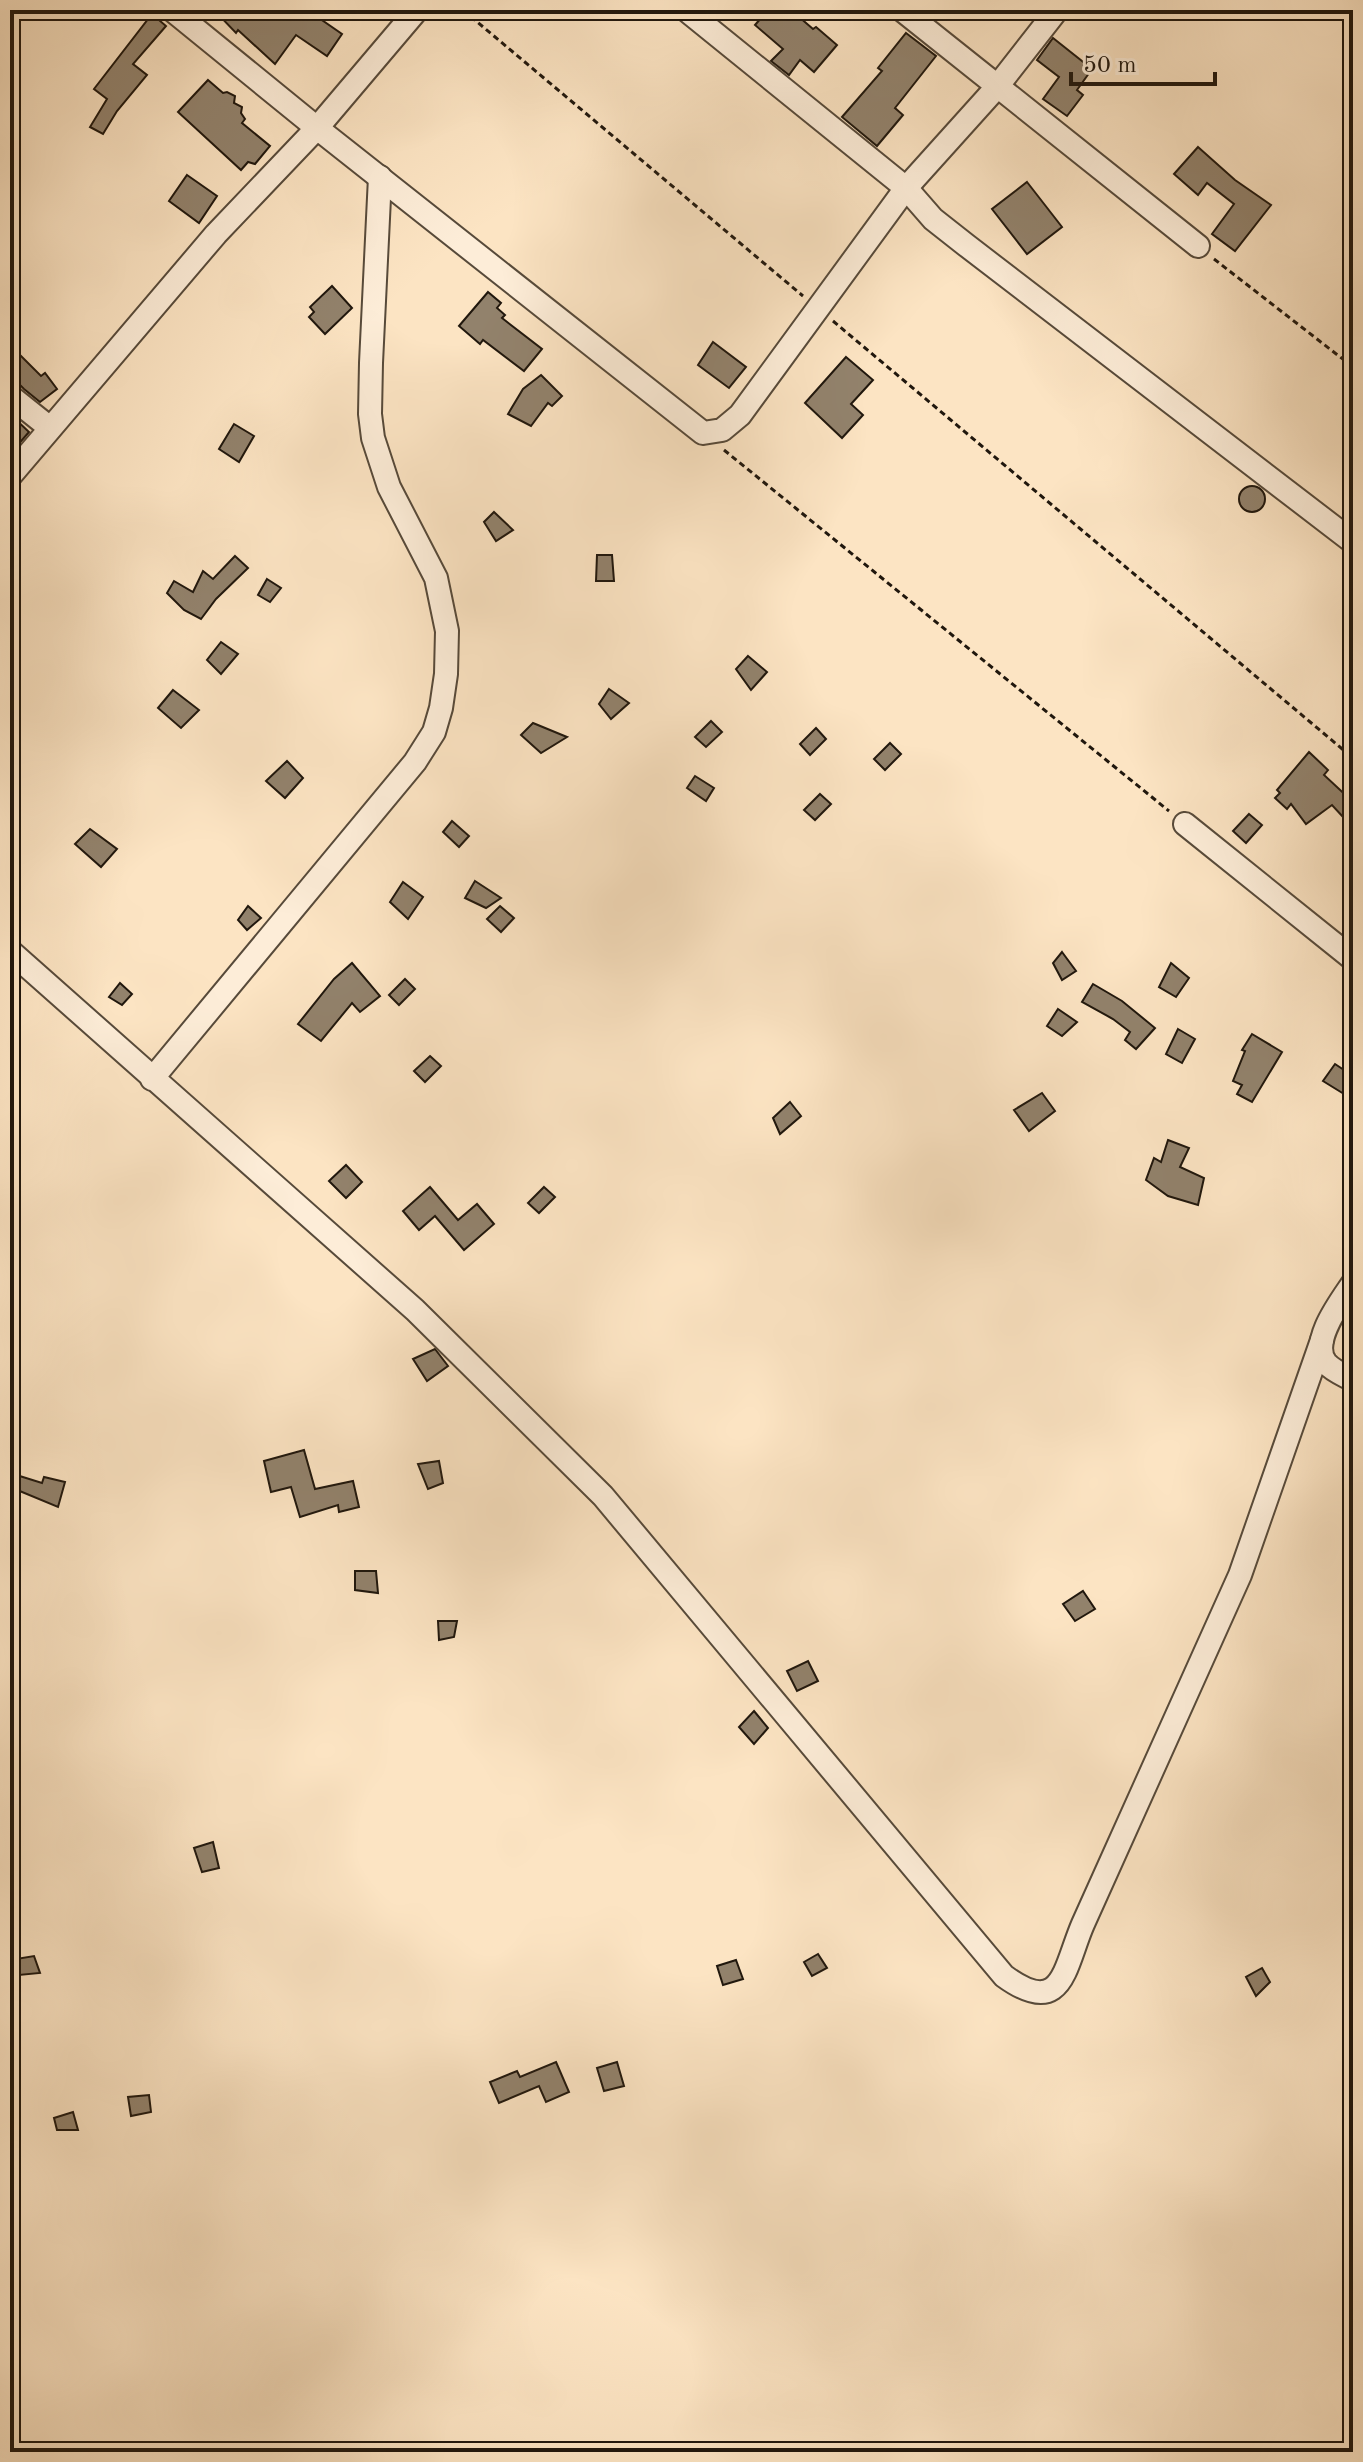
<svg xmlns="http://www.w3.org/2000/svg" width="1363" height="2462" font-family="'Old Standard TT',serif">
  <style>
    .building { fill: #92826c; stroke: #20170d; stroke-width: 2 }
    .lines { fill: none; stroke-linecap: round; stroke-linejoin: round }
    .street-casing { stroke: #574a3a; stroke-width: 26 }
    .path { stroke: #20170d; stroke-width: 3; stroke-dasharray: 6 4; stroke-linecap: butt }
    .street { stroke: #fdedd8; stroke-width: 22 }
  </style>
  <rect width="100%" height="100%" fill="#fce4c3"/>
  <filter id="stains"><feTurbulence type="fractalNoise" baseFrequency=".0025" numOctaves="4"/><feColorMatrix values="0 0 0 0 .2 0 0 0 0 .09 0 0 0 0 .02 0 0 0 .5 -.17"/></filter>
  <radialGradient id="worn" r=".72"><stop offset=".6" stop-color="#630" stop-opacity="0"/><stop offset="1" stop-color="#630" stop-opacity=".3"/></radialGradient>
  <!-- building -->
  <g class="building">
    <polygon points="214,10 325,10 319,18 342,34 327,56 296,35 275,64 238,30 236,33"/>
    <polygon points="768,10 791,10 813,29 816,27 837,45 814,72 800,60 789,75 771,61 783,49 755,25"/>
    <polygon points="152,14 166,26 133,64 147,75 117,111 103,134 90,127 107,99 94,89"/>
    <polygon points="906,33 936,56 895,108 903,115 877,146 842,117 882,71 878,68"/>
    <polygon points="1053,38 1092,69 1077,90 1083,95 1067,116 1043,99 1059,77 1037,60"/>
    <polygon points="208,80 223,93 227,92 235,96 234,103 242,107 241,113 245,119 242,123 270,146 255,164 248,162 241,170 178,112"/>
    <polygon points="1198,147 1235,180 1271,205 1235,251 1212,234 1234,204 1207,183 1198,195 1174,174"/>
    <polygon points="187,175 217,196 199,223 169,201"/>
    <polygon points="1027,182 1062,227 1027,254 992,209"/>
    <polygon points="332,286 352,308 325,334 309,317 314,312 310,307"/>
    <polygon points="488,292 501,303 497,308 505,315 502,318 542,349 524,371 483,340 480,344 459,326"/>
    <polygon points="713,342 746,367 729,388 698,365"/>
    <polygon points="10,345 41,376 45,373 57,389 40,402 24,389 10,375"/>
    <polygon points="846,357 873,380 851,404 863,415 842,438 805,403"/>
    <polygon points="541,375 562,396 552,406 548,403 531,426 508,414 523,389"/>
    <polygon points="10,414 29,432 10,454"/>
    <polygon points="234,424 254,436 239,462 219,449"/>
    <circle cx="1252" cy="499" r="13"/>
    <polygon points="494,512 513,530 496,541 484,522"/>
    <polygon points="597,555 612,555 614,581 596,581"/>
    <polygon points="235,556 248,568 216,599 201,619 184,610 167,593 174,581 193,592 203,571 213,579"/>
    <polygon points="267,579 281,588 270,602 258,595"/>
    <polygon points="221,642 238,654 221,674 207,660"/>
    <polygon points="748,656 767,672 751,690 736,669"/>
    <polygon points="609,689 629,703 611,719 599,704"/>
    <polygon points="173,690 199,710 181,728 158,708"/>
    <polygon points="711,721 722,732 706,747 695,737"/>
    <polygon points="533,723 567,737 541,753 521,735"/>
    <polygon points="816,728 826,739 810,755 800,744"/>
    <polygon points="890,743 901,754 885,770 874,759"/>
    <polygon points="1309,752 1328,770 1324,775 1353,802 1353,810 1344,818 1332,805 1306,824 1291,804 1287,809 1275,798 1280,793 1277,790"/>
    <polygon points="287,761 303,778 285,798 266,781"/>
    <polygon points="695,776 714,788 706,801 687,788"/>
    <polygon points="820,794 831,804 815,820 804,810"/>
    <polygon points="1249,814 1262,825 1246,843 1233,831"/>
    <polygon points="452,821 469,836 459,847 443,832"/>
    <polygon points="90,829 117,849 101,867 75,844"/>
    <polygon points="475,881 501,898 486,908 465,898"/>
    <polygon points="403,882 423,897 408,919 390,902"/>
    <polygon points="248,906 261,918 247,930 238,920"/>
    <polygon points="500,906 514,918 501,932 487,919"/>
    <polygon points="1062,952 1076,971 1062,980 1053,963"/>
    <polygon points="352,963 380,996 360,1012 352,1003 321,1041 298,1024 334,979"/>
    <polygon points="1171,963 1189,978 1176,997 1159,987"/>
    <polygon points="405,979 415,989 399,1005 389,995"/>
    <polygon points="120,983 132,994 122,1005 109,997"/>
    <polygon points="1093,984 1122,1001 1155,1028 1136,1049 1125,1040 1130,1032 1113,1019 1082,1002"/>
    <polygon points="1058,1009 1077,1022 1062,1036 1047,1026"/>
    <polygon points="1178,1029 1195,1039 1182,1063 1166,1054"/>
    <polygon points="1252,1034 1282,1052 1252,1102 1237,1094 1242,1085 1233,1081 1245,1051 1242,1050"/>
    <polygon points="430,1056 441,1066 425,1082 414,1071"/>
    <polygon points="1335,1064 1353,1076 1353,1081 1344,1094 1323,1081"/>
    <polygon points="1042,1093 1055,1111 1029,1131 1014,1110"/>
    <polygon points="790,1102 801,1116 780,1134 773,1118"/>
    <polygon points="1168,1140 1189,1148 1180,1167 1204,1178 1198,1205 1168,1196 1146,1180 1154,1158 1161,1162"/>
    <polygon points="346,1165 362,1182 346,1198 329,1181"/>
    <polygon points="430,1187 458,1220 477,1204 494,1224 464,1250 435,1216 419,1230 403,1211"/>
    <polygon points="544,1187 555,1197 539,1213 528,1203"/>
    <polygon points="435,1349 448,1366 427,1381 413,1359"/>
    <polygon points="304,1450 315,1489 353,1481 359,1507 339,1512 338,1505 300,1517 291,1487 271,1492 264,1461"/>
    <polygon points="439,1461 443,1483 428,1489 418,1464"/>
    <polygon points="10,1473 42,1483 44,1477 65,1482 58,1507 10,1487"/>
    <polygon points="355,1571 376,1571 378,1593 355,1590"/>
    <polygon points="1083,1591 1095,1609 1075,1621 1063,1604"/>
    <polygon points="438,1621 457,1621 454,1637 439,1640"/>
    <polygon points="808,1661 818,1681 797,1691 787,1671"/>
    <polygon points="754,1711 768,1728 754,1744 739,1727"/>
    <polygon points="213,1842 219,1868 202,1872 194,1848"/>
    <polygon points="818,1954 827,1968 812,1976 804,1962"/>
    <polygon points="34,1956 40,1973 19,1975 16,1959"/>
    <polygon points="736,1960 743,1979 723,1985 717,1966"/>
    <polygon points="1262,1968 1270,1982 1256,1996 1246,1977"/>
    <polygon points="556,2062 569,2092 546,2102 539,2086 499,2103 490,2082 517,2071 520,2077"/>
    <polygon points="617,2062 624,2086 604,2091 597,2068"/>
    <polygon points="149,2095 151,2112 131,2116 128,2097"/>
    <polygon points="73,2112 78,2130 57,2130 54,2118"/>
  </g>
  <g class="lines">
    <defs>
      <g id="street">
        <polyline points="172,10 317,128 703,433 722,430 740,415 906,188 996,88 1057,10"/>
        <polyline points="686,10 906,188 933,219 966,245 1353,542"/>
        <polyline points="902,10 1198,246"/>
        <polyline points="10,396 50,428"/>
        <polyline points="10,476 216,234 317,128 417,10"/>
        <polyline points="1185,824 1353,959"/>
        <path d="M10 951 415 1310 603 1496 1004 1976C1063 2019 1064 1968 1083 1924L1240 1575 1322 1340"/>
        <polyline points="152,1079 415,762 434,732 441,708 446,674 447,631 436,578 389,487 373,438 370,414 371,363 380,177"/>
        <path d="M1353 1283C1341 1301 1309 1342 1326 1363 1333 1371 1344 1375 1353 1380"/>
      </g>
    </defs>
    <!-- street casing -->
    <use href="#street" class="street-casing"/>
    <!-- path -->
    <g class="path">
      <polyline points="463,10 803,296"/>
      <polyline points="1214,259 1353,367"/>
      <polyline points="833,321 1353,758"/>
      <polyline points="724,450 1169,811"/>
    </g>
    <!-- street -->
    <use href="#street" class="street"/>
  </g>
  <!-- margin -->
  <rect width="1363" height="2462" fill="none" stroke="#fce4c3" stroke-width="40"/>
  <rect x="12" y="12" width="1339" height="2438" fill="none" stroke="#20170d" stroke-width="4"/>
  <rect x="20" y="20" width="1323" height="2422" fill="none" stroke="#20170d" stroke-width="2"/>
  <!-- scale -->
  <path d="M1071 72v12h144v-12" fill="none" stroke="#20170d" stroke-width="4"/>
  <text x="1083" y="72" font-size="24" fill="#20170d" stroke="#fdedd8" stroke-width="6" paint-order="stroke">50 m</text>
  <rect width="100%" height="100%" filter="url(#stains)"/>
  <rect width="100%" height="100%" fill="url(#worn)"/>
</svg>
